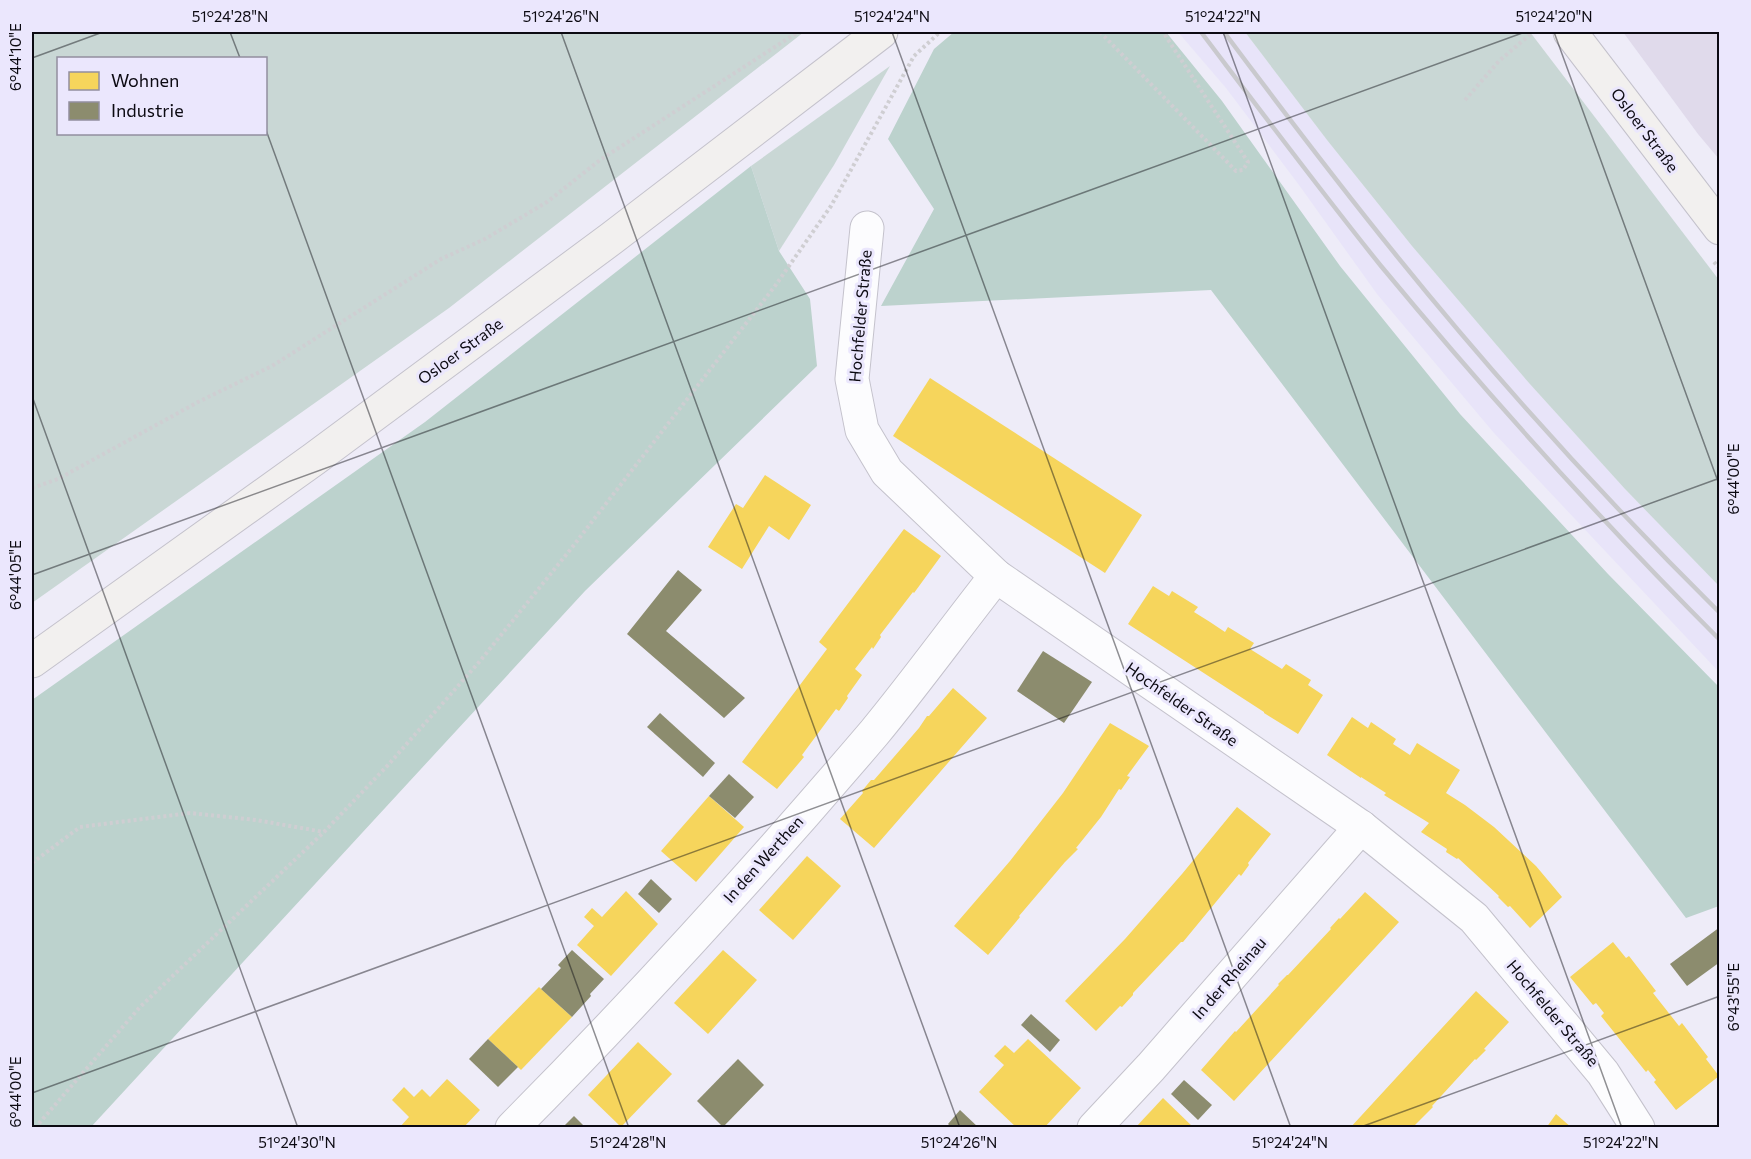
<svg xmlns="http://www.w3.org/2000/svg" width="1751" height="1159" font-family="Commissioner,sans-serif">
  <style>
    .built { fill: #e8e4f9 }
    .industrial { fill: #e0daeb }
    .green { fill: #c9d7d5; fill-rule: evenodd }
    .forest { fill: #bcd2cd }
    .homes { fill: #f6d55c }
    .industry { fill: #8c8c6e }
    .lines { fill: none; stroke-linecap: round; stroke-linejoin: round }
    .minor-casing { stroke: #c4c2cc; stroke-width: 35 }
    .secondary-casing { stroke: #c4c2cc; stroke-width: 35 }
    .path { stroke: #cfced2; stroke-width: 4; stroke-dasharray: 3 3; stroke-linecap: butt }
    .minor { stroke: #fcfcfe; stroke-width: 33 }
    .secondary { stroke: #f2f0ef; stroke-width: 33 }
    .rail { stroke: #c9c9cd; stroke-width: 4.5 }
    .ticks { fill: none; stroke: #0c0a12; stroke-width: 1.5; stroke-opacity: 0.45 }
    .labels { text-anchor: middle; stroke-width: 6; stroke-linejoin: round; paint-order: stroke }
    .street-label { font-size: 16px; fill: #0c0a12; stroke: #ebe7fd }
    .neatline { fill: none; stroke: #0c0a12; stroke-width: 2 }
    .ticks-label { font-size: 15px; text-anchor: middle; fill: #0c0a12 }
  </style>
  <rect width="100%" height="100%" fill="#eeecf8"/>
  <!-- built -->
  <polygon class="built" points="1178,32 1245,32 1327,140 1412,246 1529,383 1625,489 1719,586 1719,672 1494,433 1377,294 1299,185 1226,88"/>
  <!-- industrial -->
  <polygon class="industrial" points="1623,32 1719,32 1719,159 1698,134"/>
  <!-- green -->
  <g class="green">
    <path d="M32 32H804L449 308 32 603ZM58 58H266V134H58Z"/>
    <polygon points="1245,32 1530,32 1719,280 1719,586 1625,489 1529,383 1412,246 1327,140"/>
    <polygon points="890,66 834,165 779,251 751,166"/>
  </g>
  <!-- forest -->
  <g class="forest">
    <polygon points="954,32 1166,32 1222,101 1340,266 1460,414 1608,574 1719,687 1719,906 1686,918 1211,290 881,306 934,209 888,139 934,49"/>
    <polygon points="751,166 779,251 810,299 817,366 585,591 91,1127 32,1127 32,700 425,422"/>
  </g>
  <!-- homes -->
  <g class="homes">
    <polygon points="930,378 1142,515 1105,573 893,436"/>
    <polygon points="765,475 811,505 789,540 769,526 742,569 708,547 736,504 743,508"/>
    <polygon points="904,529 941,556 914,593 913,592 880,635 881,637 873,649 872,647 855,669 862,675 847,696 848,698 839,711 836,709 802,755 804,757 777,789 742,762 827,649 819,642"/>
    <polygon points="1153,586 1169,596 1172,591 1198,607 1194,612 1210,622 1225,632 1228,627 1254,643 1250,649 1282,669 1286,664 1311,680 1308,685 1323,695 1298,734 1264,713 1264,712 1128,624"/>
    <polygon points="953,688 987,718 874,848 840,819 863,793 862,791 871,780 874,780 919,728 927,716 929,716"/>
    <polygon points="1352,717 1368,728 1371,722 1396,739 1393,744 1410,755 1417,743 1460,770 1446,793 1465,805 1494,827 1536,866 1562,897 1530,928 1510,906 1508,907 1498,897 1499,896 1458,858 1457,859 1446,852 1447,849 1421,832 1429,823 1384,795 1386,793 1361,777 1361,778 1327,755"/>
    <polygon points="1110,723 1149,746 1127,776 1130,777 1121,790 1119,789 1101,817 1076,848 1078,849 1065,862 1019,916 1020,917 988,955 954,926 1010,861 1063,793"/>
    <polygon points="709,796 744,827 696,882 661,851"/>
    <polygon points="1237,807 1271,834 1248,863 1249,865 1241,876 1239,874 1183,942 1181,942 1133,993 1133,995 1122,1007 1120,1006 1096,1031 1065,1001 1125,939 1182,874"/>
    <polygon points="807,856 841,886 793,940 759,910"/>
    <polygon points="626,891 658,924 611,976 577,945 594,926 584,917 592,908 602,917"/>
    <polygon points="1365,892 1399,922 1234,1101 1201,1070 1235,1031 1236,1032 1279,985 1278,984 1287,975 1288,975 1331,929 1330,928 1339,918 1340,919"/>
    <polygon points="1613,942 1626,958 1629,956 1656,991 1653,993 1679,1026 1682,1023 1708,1057 1706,1059 1719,1076 1676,1110 1654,1082 1656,1080 1648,1070 1646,1072 1601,1016 1604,1013 1596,1003 1593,1005 1570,977"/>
    <polygon points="723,950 757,980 708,1034 674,1003"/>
    <polygon points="539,987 572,1017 521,1070 488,1039"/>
    <polygon points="1476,991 1509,1022 1484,1049 1486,1050 1476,1060 1475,1059 1432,1106 1433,1107 1412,1128 1350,1128"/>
    <polygon points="1028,1039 1081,1088 1044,1128 1017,1128 979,1092 1004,1065 994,1056 1005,1045 1014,1053"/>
    <polygon points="638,1042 672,1074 621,1127 588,1095"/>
    <polygon points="447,1079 480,1110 463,1128 399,1128 409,1117 392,1100 404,1087 414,1097 422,1089 430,1097"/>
    <polygon points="1163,1098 1194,1128 1135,1128"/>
    <polygon points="1556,1114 1572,1128 1546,1128"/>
  </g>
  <!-- industry -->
  <g class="industry">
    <polygon points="678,570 702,590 666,631 745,698 724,718 627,634"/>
    <polygon points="1043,651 1092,682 1064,723 1017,691"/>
    <polygon points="660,713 715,763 703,777 647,727"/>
    <polygon points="729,774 754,797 735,818 709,796"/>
    <polygon points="651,879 672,899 659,913 638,894"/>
    <polygon points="1720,927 1720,962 1687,986 1670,964"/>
    <polygon points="572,950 604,979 590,994 591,996 572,1017 541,989 561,968 558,965"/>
    <polygon points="1031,1014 1060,1040 1050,1052 1021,1025"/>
    <polygon points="488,1039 518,1067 498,1087 469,1059"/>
    <polygon points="738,1059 764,1085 723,1127 697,1101"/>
    <polygon points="1184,1080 1212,1105 1198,1120 1171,1094"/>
    <polygon points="960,1110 979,1128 952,1128 948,1124"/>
    <polygon points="574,1116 586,1128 562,1128"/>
  </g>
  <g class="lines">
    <defs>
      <g id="minor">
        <polyline points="867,228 852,379 862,430 887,472 996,576 1361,827 1474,918 1603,1073 1638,1128"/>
        <path d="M512 1128C638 1001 758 869 874 733 916 682 955 628 996 576"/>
        <polyline points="1094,1128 1151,1067 1361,827"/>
      </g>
      <g id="secondary">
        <polyline points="1570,32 1720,228"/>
        <polyline points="32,661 314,459 612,238 881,32"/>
      </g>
    </defs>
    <!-- minor casing -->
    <use href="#minor" class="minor-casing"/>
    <!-- secondary casing -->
    <use href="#secondary" class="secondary-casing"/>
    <!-- path -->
    <g class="path">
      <polyline points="1100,32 1236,171 1243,170 1248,162 1163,32"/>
      <polyline points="1465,100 1499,61 1533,32"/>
      <polyline points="1714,262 1720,269"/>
      <polyline points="32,488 58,479 198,402 272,366 441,259 485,239 547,202 600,160 798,32"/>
      <polyline points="32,863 80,827 190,813 256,820 324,832"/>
      <polyline points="35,1128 140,1007 324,832 389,764 480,661 570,550 775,286 831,206 914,56 940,32"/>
    </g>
    <!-- minor -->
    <use href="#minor" class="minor"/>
    <!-- secondary -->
    <use href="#secondary" class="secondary"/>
    <!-- rail -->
    <g class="rail">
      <path d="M1201 32C1260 110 1319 189 1381 266 1488 395 1601 521 1720 640"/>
      <path d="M1224 32C1280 107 1337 182 1396 255 1497 380 1606 500 1720 613"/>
    </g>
  </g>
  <!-- ticks -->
  <path class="ticks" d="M230 32 240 58M561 32 960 1128M892 32 1291 1128M1223 32 1622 1128M1554 32 1720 487M32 58 103 32M266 130 629 1128M32 396 298 1128M32 575 1525 32M32 1093 1720 478M1358 1128 1720 996"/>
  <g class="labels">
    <!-- street labels -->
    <g class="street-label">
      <text transform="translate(1645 130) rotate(53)" y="6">Osloer Straße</text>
      <text transform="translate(860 316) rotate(-85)" y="6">Hochfelder Straße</text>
      <text transform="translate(460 351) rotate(-36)" y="6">Osloer Straße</text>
      <text transform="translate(1182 704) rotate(35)" y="6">Hochfelder Straße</text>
      <text transform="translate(763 859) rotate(-48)" y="6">In den Werthen</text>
      <text transform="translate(1229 978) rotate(-49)" y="6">In der Rheinau</text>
      <text transform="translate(1553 1013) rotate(50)" y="6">Hochfelder Straße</text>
    </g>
  </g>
  <!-- border -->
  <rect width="1751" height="1159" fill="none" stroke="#ebe7fd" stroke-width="66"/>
  <!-- legend -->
  <rect x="57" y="57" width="210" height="78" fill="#ebe7fd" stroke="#928f9f" stroke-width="1.5"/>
  <rect x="69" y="72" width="30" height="18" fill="#f6d55c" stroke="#928f9f" stroke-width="1.5"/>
  <text x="111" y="87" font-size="18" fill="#0c0a12">Wohnen</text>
  <rect x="69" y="102" width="30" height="18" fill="#8c8c6e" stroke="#928f9f" stroke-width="1.5"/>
  <text x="111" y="117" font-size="18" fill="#0c0a12">Industrie</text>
  <rect x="33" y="33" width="1685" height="1093" class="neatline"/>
  <g class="ticks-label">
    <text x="230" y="22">51°24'28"N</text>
    <text x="561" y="22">51°24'26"N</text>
    <text x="892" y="22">51°24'24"N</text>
    <text x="1223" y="22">51°24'22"N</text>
    <text x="1554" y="22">51°24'20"N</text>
    <text transform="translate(16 57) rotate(-90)" y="5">6°44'10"E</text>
    <text transform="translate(1734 479) rotate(-90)" y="5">6°44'00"E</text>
    <text transform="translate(16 575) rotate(-90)" y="5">6°44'05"E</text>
    <text transform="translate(1734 997) rotate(-90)" y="5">6°43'55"E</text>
    <text transform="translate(16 1092) rotate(-90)" y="5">6°44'00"E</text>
    <text x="297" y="1148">51°24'30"N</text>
    <text x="628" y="1148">51°24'28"N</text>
    <text x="959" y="1148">51°24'26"N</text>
    <text x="1290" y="1148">51°24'24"N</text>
    <text x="1621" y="1148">51°24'22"N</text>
  </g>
</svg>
